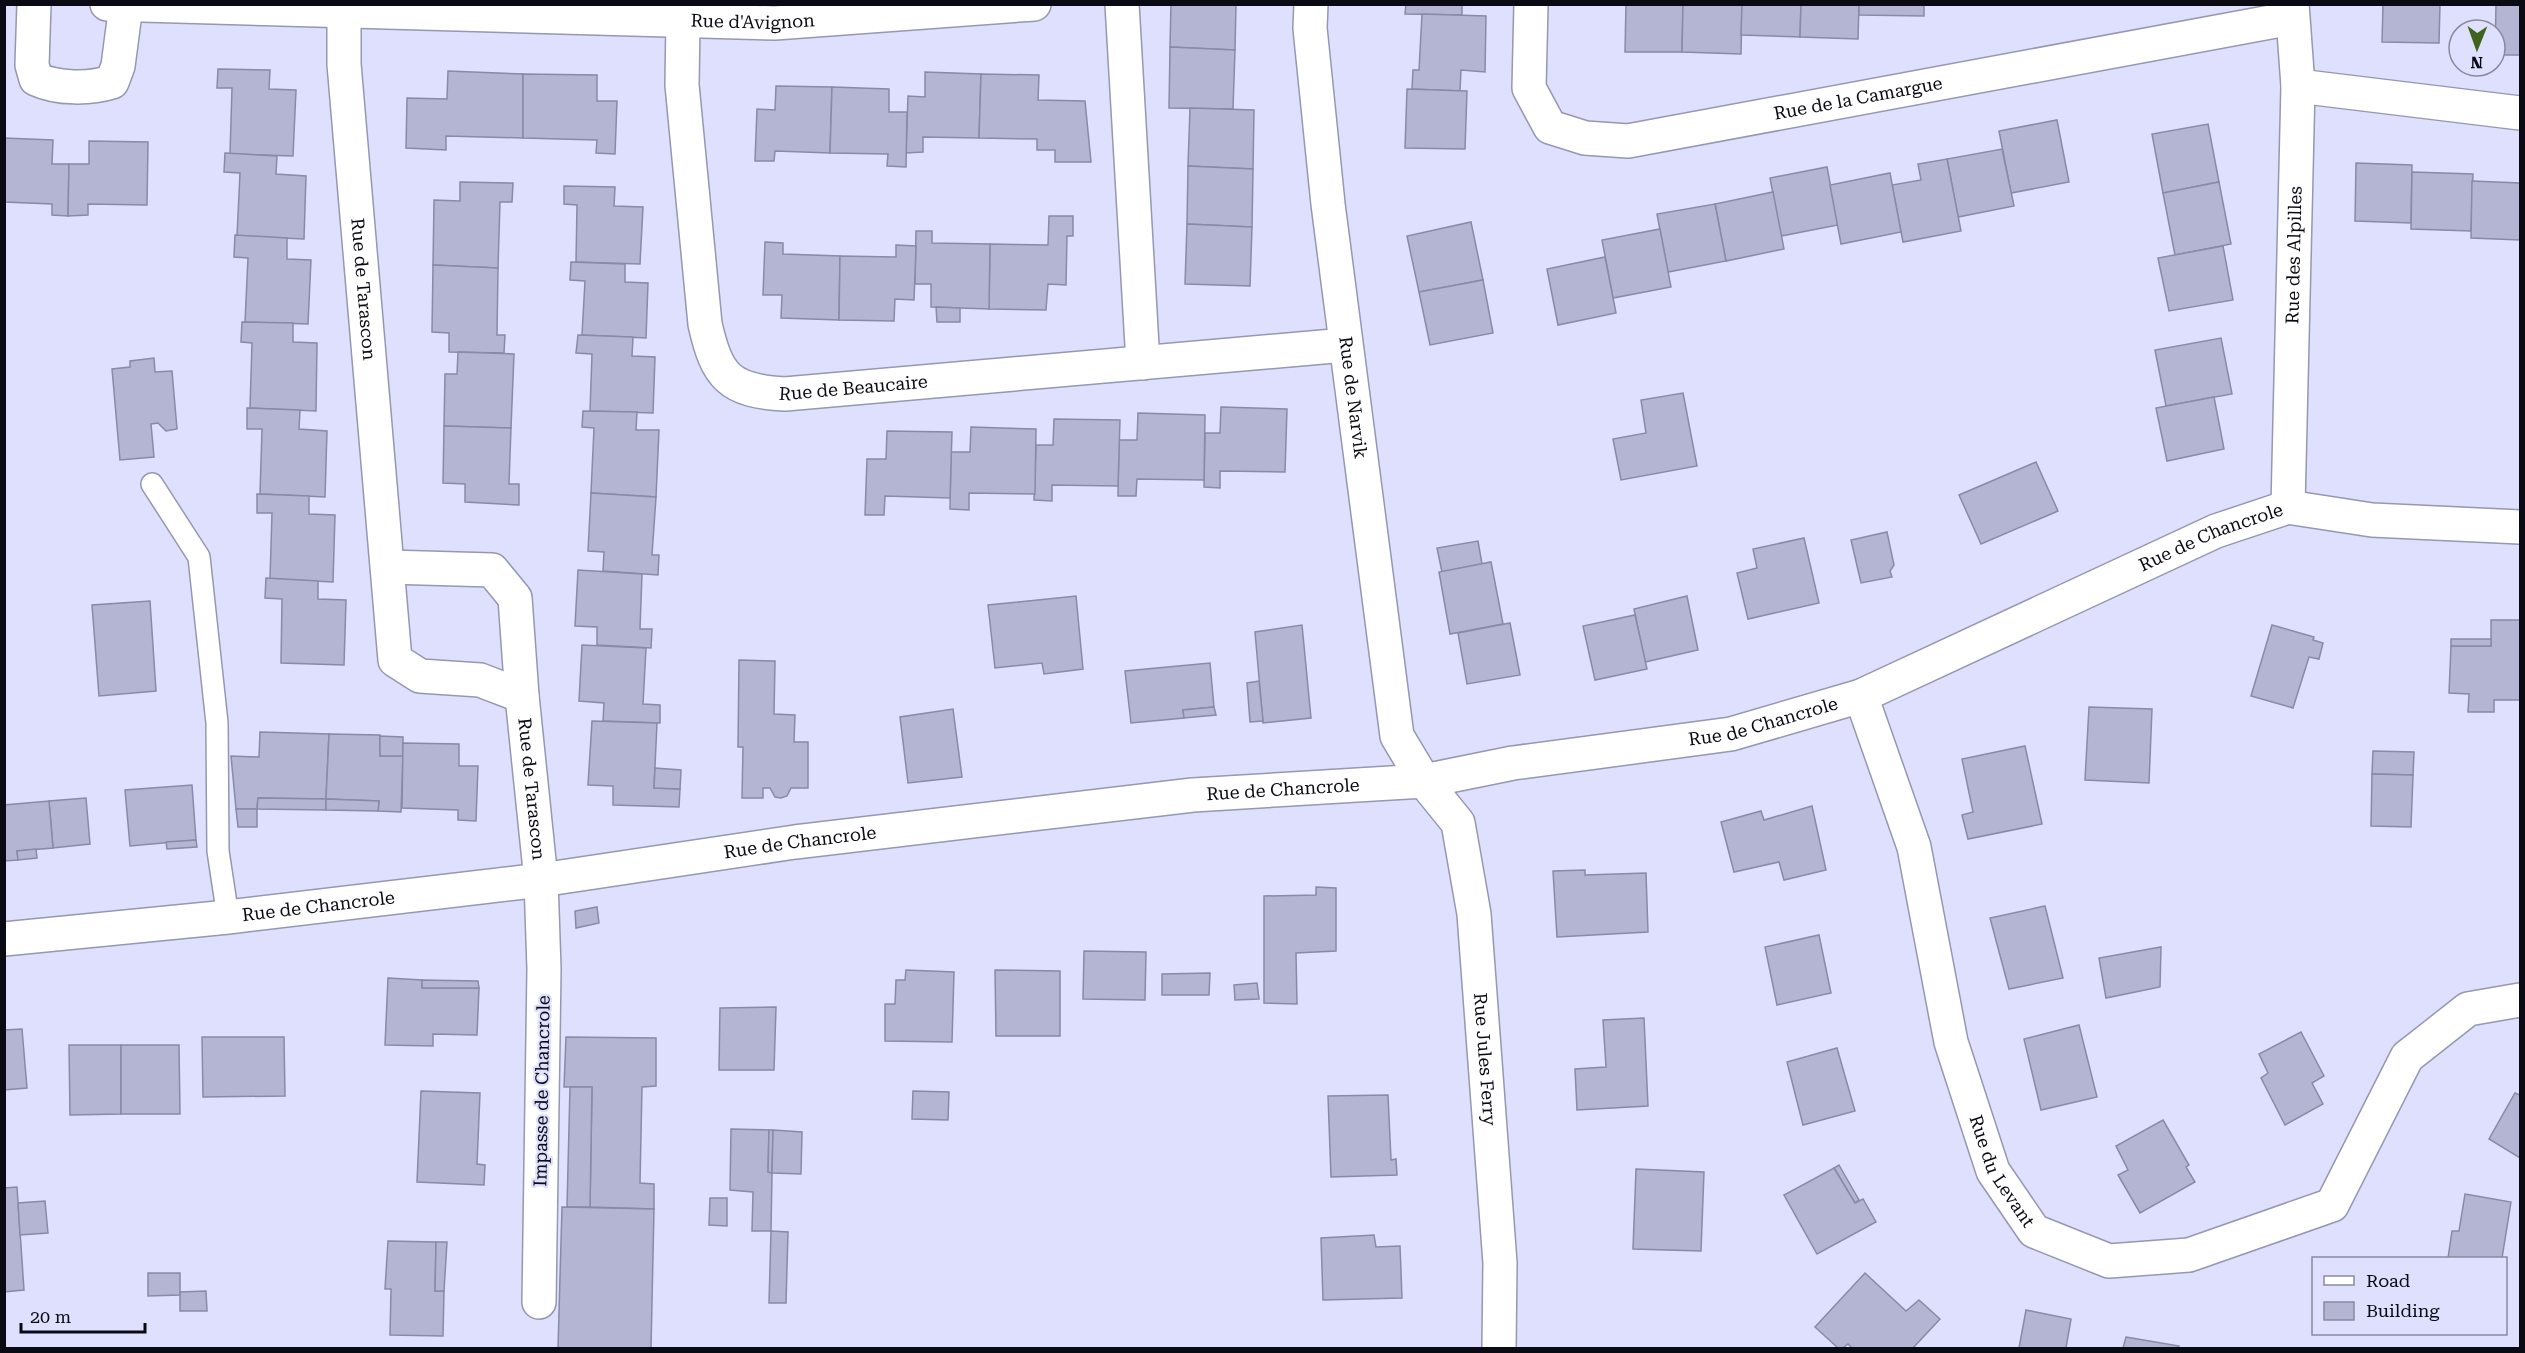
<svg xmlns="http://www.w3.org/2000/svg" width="2525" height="1353" font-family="'Roboto Serif',serif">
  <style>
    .building { fill: #b3b5d2; stroke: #888aa6; stroke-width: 1.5 }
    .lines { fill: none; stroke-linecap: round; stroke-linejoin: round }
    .lane-casing { stroke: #9597b3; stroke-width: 24 }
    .street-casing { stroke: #9597b3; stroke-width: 36 }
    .lane { stroke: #fff; stroke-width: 21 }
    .street { stroke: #fff; stroke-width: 33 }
    .labels { text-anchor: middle; stroke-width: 4.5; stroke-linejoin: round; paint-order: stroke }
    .street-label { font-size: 18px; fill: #0a0a14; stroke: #dee0fe }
  </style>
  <rect width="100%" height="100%" fill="#dee0fe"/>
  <!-- building -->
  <g class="building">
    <polygon points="1171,4 1236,4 1235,50 1170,47"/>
    <polygon points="1406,4 1462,4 1462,15 1405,14"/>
    <polygon points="1626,4 1683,4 1682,52 1625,52"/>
    <polygon points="1683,4 1742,4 1741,54 1682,52"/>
    <polygon points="1742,4 1801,4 1800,37 1741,35"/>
    <polygon points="1801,4 1859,4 1858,39 1800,37"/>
    <polygon points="1859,4 1924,4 1924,16 1859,15"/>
    <polygon points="2383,4 2440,4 2439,43 2382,42"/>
    <polygon points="2496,4 2520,4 2520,55 2495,55"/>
    <polygon points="1422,14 1486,16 1485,72 1461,70 1460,91 1412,89 1413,70 1419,70"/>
    <polygon points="1170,47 1235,50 1233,109 1169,108"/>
    <polygon points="218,69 270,70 269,89 296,90 293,156 230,154 232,88 217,88"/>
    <polygon points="448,71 523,74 523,138 446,136 446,150 406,148 407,98 447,99"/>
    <polygon points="925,72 981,74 979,138 923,137 923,152 906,153 908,96 925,97"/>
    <polygon points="523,74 597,75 597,101 617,101 615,154 596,153 597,140 523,138"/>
    <polygon points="981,74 1039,75 1038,100 1085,101 1091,162 1055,162 1055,150 1037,150 1037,139 979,138"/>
    <polygon points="776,86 832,87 830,153 775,151 774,161 755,161 757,109 775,110"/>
    <polygon points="832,87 889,89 889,112 907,112 906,167 887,166 888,154 830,153"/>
    <polygon points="1407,89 1467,91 1465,149 1405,148"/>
    <polygon points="1190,108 1254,110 1253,169 1188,166"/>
    <polygon points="2057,120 2069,182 2011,193 1999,131"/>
    <polygon points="2208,124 2219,182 2163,193 2152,134"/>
    <polygon points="4,138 53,140 52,164 69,164 68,216 52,215 52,204 4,202"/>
    <polygon points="89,141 148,142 147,205 88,204 88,215 68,216 69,164 89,164"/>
    <polygon points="2002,149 2014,206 1958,217 1947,159"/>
    <polygon points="225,153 277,156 276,174 306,176 304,239 237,236 240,173 224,172"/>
    <polygon points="1947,159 1961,231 1903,242 1892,185 1921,180 1918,164"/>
    <polygon points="2356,163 2412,165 2411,223 2355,221"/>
    <polygon points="1188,166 1253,169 1252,227 1187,224"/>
    <polygon points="1827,167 1838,225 1781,236 1770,178"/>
    <polygon points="2412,172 2473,174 2471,231 2411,229"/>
    <polygon points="1890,173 1901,232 1841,244 1830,185"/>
    <polygon points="2472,181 2520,183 2520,240 2471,238"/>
    <polygon points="460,182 513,183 512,202 500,202 498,268 433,265 434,200 460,201"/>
    <polygon points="2219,182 2231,244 2175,255 2163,193"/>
    <polygon points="564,186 615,187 614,206 643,207 640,264 576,262 577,205 564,204"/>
    <polygon points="1773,192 1784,249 1726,261 1715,204"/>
    <polygon points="1715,204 1726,261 1668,272 1657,214"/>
    <polygon points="1049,216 1073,216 1073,236 1067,236 1066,285 1048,284 1046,310 989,309 990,244 1048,245"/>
    <polygon points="1471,222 1483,280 1419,292 1407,236"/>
    <polygon points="1187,224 1252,227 1250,286 1185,284"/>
    <polygon points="1660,229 1671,287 1613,298 1602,240"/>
    <polygon points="916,231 932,231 932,243 990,244 989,309 931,307 931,284 915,284"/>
    <polygon points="235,235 287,238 287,259 311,260 308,324 245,322 248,258 234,257"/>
    <polygon points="765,242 783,243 783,254 840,256 839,320 781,318 782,295 763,295"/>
    <polygon points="896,245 916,246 914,300 895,299 894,321 839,320 840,256 896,257"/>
    <polygon points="2223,246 2233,300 2169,311 2158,258"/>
    <polygon points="1605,257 1616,313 1558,325 1547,269"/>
    <polygon points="571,262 625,264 625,282 648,283 646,338 582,335 585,281 570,280"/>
    <polygon points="433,265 498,268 497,335 505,335 504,353 449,352 449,333 432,332"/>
    <polygon points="1483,280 1493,333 1430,345 1419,292"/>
    <polygon points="936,307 960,308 960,322 937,322"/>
    <polygon points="242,322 293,323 293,342 317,343 316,411 250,408 252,343 241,342"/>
    <polygon points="578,335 633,337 632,356 655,357 653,413 590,411 592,354 576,353"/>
    <polygon points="2221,338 2232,394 2166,406 2155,350"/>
    <polygon points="458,352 514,354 511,428 444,426 445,374 457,374"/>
    <polygon points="154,358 155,372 172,371 177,429 166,431 158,423 151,424 154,457 120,460 112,369 130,367 130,361"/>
    <polygon points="1683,393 1697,466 1621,480 1613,439 1646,433 1641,400"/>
    <polygon points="2214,397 2224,449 2167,461 2156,408"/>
    <polygon points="1221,407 1287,409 1285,472 1220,471 1220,488 1204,487 1205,433 1220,433"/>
    <polygon points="247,408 300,410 299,429 327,431 325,497 260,494 262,429 247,429"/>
    <polygon points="583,411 637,412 636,430 659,430 656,497 591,493 594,428 582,427"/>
    <polygon points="1138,413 1205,415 1204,480 1137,479 1136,496 1118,496 1119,440 1137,440"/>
    <polygon points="1054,419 1120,420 1118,486 1052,485 1052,501 1034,500 1036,445 1053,445"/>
    <polygon points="444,426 511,428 509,484 519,484 519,505 465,502 465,484 443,483"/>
    <polygon points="971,427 1036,429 1035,494 969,493 969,510 950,509 951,452 970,452"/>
    <polygon points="887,431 952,432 950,498 885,496 884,515 865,515 867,459 886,459"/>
    <polygon points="2036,462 2058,511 1981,544 1959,495"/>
    <polygon points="591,493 656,497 652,555 659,555 658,575 603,571 604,552 588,551"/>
    <polygon points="257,494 309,496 309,514 335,515 333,582 270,579 272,513 257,513"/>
    <polygon points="1887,532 1894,565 1890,571 1892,577 1861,583 1851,540"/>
    <polygon points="1804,538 1819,603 1748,619 1737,573 1757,568 1753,549"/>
    <polygon points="1478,541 1482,564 1442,572 1437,548"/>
    <polygon points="1491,562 1503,624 1450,634 1439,572"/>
    <polygon points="578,570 642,574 640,629 652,629 651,648 597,645 597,627 575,626"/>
    <polygon points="266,578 318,581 318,599 346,600 344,665 281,663 282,599 265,598"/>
    <polygon points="1076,596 1083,669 1044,674 1042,663 995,668 988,605"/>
    <polygon points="1687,596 1698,650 1645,662 1634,609"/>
    <polygon points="150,601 156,691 99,696 92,605"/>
    <polygon points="1635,615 1647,669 1595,680 1583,626"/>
    <polygon points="2491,620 2520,620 2520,700 2494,700 2494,712 2468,712 2469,694 2449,693 2451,646 2491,646"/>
    <polygon points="1510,623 1520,675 1467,684 1458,633"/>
    <polygon points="1302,625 1311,718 1263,723 1255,632"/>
    <polygon points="2272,625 2314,637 2313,640 2323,643 2319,659 2309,657 2293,708 2251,696"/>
    <rect x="2451" y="639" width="40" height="7"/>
    <polygon points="582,645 646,648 643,704 660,705 660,723 603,721 604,703 579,701"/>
    <polygon points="739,660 775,661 774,714 795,715 794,742 808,742 808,788 791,788 787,796 781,798 775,797 770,788 763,788 763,798 742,798 743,747 738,747"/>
    <polygon points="1210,663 1214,707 1183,710 1184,718 1131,723 1125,671"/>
    <polygon points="1259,681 1263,721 1250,722 1247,683"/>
    <polygon points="1214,707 1216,715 1184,718 1183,710"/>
    <polygon points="2089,707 2152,709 2149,783 2085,780"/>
    <polygon points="953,709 962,777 908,783 900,717"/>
    <polygon points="592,721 657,723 654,788 680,789 679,807 613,805 613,786 588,785"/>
    <polygon points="260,732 329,734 326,799 258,798 257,809 236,809 231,756 259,757"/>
    <polygon points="329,734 380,735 380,756 403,756 401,812 378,811 379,801 326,799"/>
    <polygon points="380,736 403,737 403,756 380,756"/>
    <polygon points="403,743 459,744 459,766 478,766 476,821 458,820 458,810 402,808"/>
    <polygon points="2025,746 2042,824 1968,839 1962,815 1973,812 1962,759"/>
    <polygon points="2373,751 2414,752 2413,775 2372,774"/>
    <polygon points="655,768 681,770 680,789 654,788"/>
    <polygon points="2372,774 2413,775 2411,827 2371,826"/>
    <polygon points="192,785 196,840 130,846 125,790"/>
    <polygon points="86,798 90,844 53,848 49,801"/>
    <polygon points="258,798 326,799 326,810 257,809"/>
    <polygon points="326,799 379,801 378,811 326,810"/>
    <polygon points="49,801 53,848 17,851 18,860 4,861 4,805"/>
    <polygon points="1812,806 1826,870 1784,880 1779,862 1734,872 1721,822 1761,811 1764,820"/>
    <polygon points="236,809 257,809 257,827 238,827"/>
    <polygon points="196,840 197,847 167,849 166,842"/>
    <polygon points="36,849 37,858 18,860 17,851"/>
    <polygon points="1585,870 1585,875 1646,873 1648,932 1557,937 1553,871"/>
    <polygon points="1316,887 1336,888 1336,951 1296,953 1297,1004 1264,1003 1264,896 1316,895"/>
    <polygon points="2045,906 2063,978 2009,989 1990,918"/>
    <polygon points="597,907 599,923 576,928 575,911"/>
    <polygon points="1819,935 1831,993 1777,1005 1765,947"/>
    <polygon points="2161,947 2160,987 2106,998 2099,958"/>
    <polygon points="1084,951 1146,952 1145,1000 1083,999"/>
    <polygon points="906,970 954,972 952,1042 885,1041 885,1004 895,1004 896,980 905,980"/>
    <polygon points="995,970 1060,971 1060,1036 996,1036"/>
    <polygon points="1210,973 1209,995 1162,995 1162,974"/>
    <polygon points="388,978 422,980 422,988 479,988 477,1035 433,1034 433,1046 385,1045"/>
    <polygon points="422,980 478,981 479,988 422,988"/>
    <polygon points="1257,983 1259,999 1235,1000 1234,985"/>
    <polygon points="776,1007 774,1070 719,1070 720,1008"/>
    <polygon points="1644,1018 1648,1106 1577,1110 1575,1069 1606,1067 1603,1020"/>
    <polygon points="2079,1025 2097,1097 2041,1110 2024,1039"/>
    <polygon points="22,1029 27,1088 4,1090 4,1030"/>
    <polygon points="2301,1032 2324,1076 2312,1083 2323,1104 2285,1125 2261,1078 2268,1073 2259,1054"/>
    <polygon points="202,1037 284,1037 285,1096 203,1097"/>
    <polygon points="566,1037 656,1038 656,1086 642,1087 640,1183 654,1184 654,1209 590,1207 592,1087 564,1087"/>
    <polygon points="69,1045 121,1045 121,1114 70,1115"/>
    <polygon points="121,1045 179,1045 180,1114 121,1114"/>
    <polygon points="1837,1048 1855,1111 1803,1125 1787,1062"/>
    <polygon points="570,1087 592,1087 590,1207 567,1207"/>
    <polygon points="421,1091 480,1093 477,1164 485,1165 484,1185 417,1182"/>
    <polygon points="913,1091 949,1092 948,1120 912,1119"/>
    <polygon points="2515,1093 2520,1095 2520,1158 2489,1139"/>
    <polygon points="1388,1095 1391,1160 1396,1159 1397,1175 1331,1177 1328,1096"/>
    <polygon points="2163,1120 2189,1165 2186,1167 2195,1182 2140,1213 2118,1175 2128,1170 2116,1146"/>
    <polygon points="731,1129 769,1130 768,1172 772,1173 771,1231 752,1231 753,1192 730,1190"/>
    <polygon points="769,1130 773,1130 772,1173 768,1172"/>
    <polygon points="773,1130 802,1132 801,1174 772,1173"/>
    <polygon points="1839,1165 1859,1200 1855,1203 1834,1168"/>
    <polygon points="1834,1168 1855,1203 1863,1199 1876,1222 1817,1254 1784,1195"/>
    <polygon points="1636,1169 1704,1172 1701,1251 1633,1249"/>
    <polygon points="17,1187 24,1290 4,1292 4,1188"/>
    <polygon points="2465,1194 2511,1202 2502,1258 2448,1258 2452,1231 2459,1231"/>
    <polygon points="710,1198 727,1198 727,1226 709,1225"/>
    <polygon points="45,1201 48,1233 20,1235 18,1203"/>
    <polygon points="562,1207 654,1209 651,1348 558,1348"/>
    <polygon points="771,1231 788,1232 786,1303 769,1303"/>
    <polygon points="1374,1235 1376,1247 1400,1246 1402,1298 1323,1300 1321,1238"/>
    <polygon points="388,1241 436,1242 435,1291 444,1291 443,1336 390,1335 391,1289 385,1289"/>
    <polygon points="436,1242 447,1242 444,1291 435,1291"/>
    <polygon points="148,1273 180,1273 180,1295 148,1296"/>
    <polygon points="1865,1273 1906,1311 1919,1300 1940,1319 1913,1348 1852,1348 1848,1344 1843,1348 1838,1348 1815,1327"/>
    <polygon points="206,1291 207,1311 180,1311 180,1292"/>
    <polygon points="2026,1310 2071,1319 2066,1348 2019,1348"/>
    <polygon points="2126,1337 2179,1346 2178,1348 2123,1348"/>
  </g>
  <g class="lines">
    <defs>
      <polyline id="lane" points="152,484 199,557 217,723 218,851 228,917"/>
      <g id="street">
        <path d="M34 4 32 65 36 79C58 89 89 89 112 82L118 66 126 5"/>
        <path id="s1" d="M107 4 775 23 1034 4"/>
        <polyline points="1122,4 1143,363"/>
        <path id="s2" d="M1311 4 1310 28 1328 204 1397 736 1424 781 1458 823 1474 914 1500 1263 1499 1348"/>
        <path id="s3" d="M1531 4 1529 88 1550 127 1585 138 1628 141 2292 18"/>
        <path id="s4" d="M344 11V64L395 660 420 676 480 680 522 696"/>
        <path id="s5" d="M683 21 682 85 705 324C717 377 729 391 785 394L1345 345"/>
        <polyline points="2298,86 2520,113"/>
        <path id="s6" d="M2288 507 2298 86 2292 4"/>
        <path id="s7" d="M388 567 492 570 515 598 522 696 541 880 544 969 539 1302"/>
        <path id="s8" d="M1861 696 1914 847 1951 1042 1993 1171 2034 1231 2109 1261 2189 1255 2332 1205 2407 1057 2468 1009 2520 1000"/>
        <path id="s9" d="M4 939 228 917 541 880 795 842 1193 795 1424 781 1513 763 1731 734 1861 696 2216 531 2288 507 2372 520 2520 527"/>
      </g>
    </defs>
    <!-- lane casing -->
    <use href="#lane" class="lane-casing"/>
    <!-- street casing -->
    <use href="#street" class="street-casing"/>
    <!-- lane -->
    <use href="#lane" class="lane"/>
    <!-- street -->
    <use href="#street" class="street"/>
  </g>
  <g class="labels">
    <!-- street labels -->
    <g class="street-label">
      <text dy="6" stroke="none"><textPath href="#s1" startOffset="646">Rue d'Avignon</textPath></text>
      <text dy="6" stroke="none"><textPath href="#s3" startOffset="442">Rue de la Camargue</textPath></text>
      <text dy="6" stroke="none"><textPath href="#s6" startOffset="252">Rue des Alpilles</textPath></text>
      <text dy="6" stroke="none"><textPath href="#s4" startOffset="279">Rue de Tarascon</textPath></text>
      <text dy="6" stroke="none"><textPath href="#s5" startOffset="492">Rue de Beaucaire</textPath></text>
      <text dy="6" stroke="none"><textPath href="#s2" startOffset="396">Rue de Narvik</textPath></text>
      <text dy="6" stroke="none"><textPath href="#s9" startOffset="2260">Rue de Chancrole</textPath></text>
      <text dy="6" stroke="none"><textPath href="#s9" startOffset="1774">Rue de Chancrole</textPath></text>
      <text dy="6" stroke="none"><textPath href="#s7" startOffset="332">Rue de Tarascon</textPath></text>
      <text dy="6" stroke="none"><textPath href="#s9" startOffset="1288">Rue de Chancrole</textPath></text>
      <text dy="6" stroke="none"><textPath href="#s9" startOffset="802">Rue de Chancrole</textPath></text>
      <text dy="6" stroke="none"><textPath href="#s9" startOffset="316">Rue de Chancrole</textPath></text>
      <text dy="6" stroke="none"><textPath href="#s2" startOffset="1082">Rue Jules Ferry</textPath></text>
      <text transform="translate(542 1091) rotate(-89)" y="6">Impasse de Chancrole</text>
      <text dy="6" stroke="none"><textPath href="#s8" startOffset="498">Rue du Levant</textPath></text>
    </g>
  </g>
  <!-- border -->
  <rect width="2525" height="1353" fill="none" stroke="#0a0a14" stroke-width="12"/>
  <!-- legend -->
  <rect x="2312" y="1257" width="195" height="78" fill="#dee0fe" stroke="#898aa0" stroke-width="1.5"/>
  <rect x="2324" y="1276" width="30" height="9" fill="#ffffff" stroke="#898aa0" stroke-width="1.5"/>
  <text x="2366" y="1287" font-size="18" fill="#0a0a14">Road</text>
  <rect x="2324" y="1302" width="30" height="18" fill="#b3b5d2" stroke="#898aa0" stroke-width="1.5"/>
  <text x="2366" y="1317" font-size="18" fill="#0a0a14">Building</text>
  <!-- north arrow -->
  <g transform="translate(2477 48) rotate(181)"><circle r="28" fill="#dee0fe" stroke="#898aa0" stroke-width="1.5"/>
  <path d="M0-4.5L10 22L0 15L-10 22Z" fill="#40641d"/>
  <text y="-9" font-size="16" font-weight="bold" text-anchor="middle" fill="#0a0a14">N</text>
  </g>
  <!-- scale -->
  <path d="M21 1323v9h124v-9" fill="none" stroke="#0a0a14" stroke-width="3"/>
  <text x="30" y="1323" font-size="18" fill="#0a0a14" stroke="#dee0fe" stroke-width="4.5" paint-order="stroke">20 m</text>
</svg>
